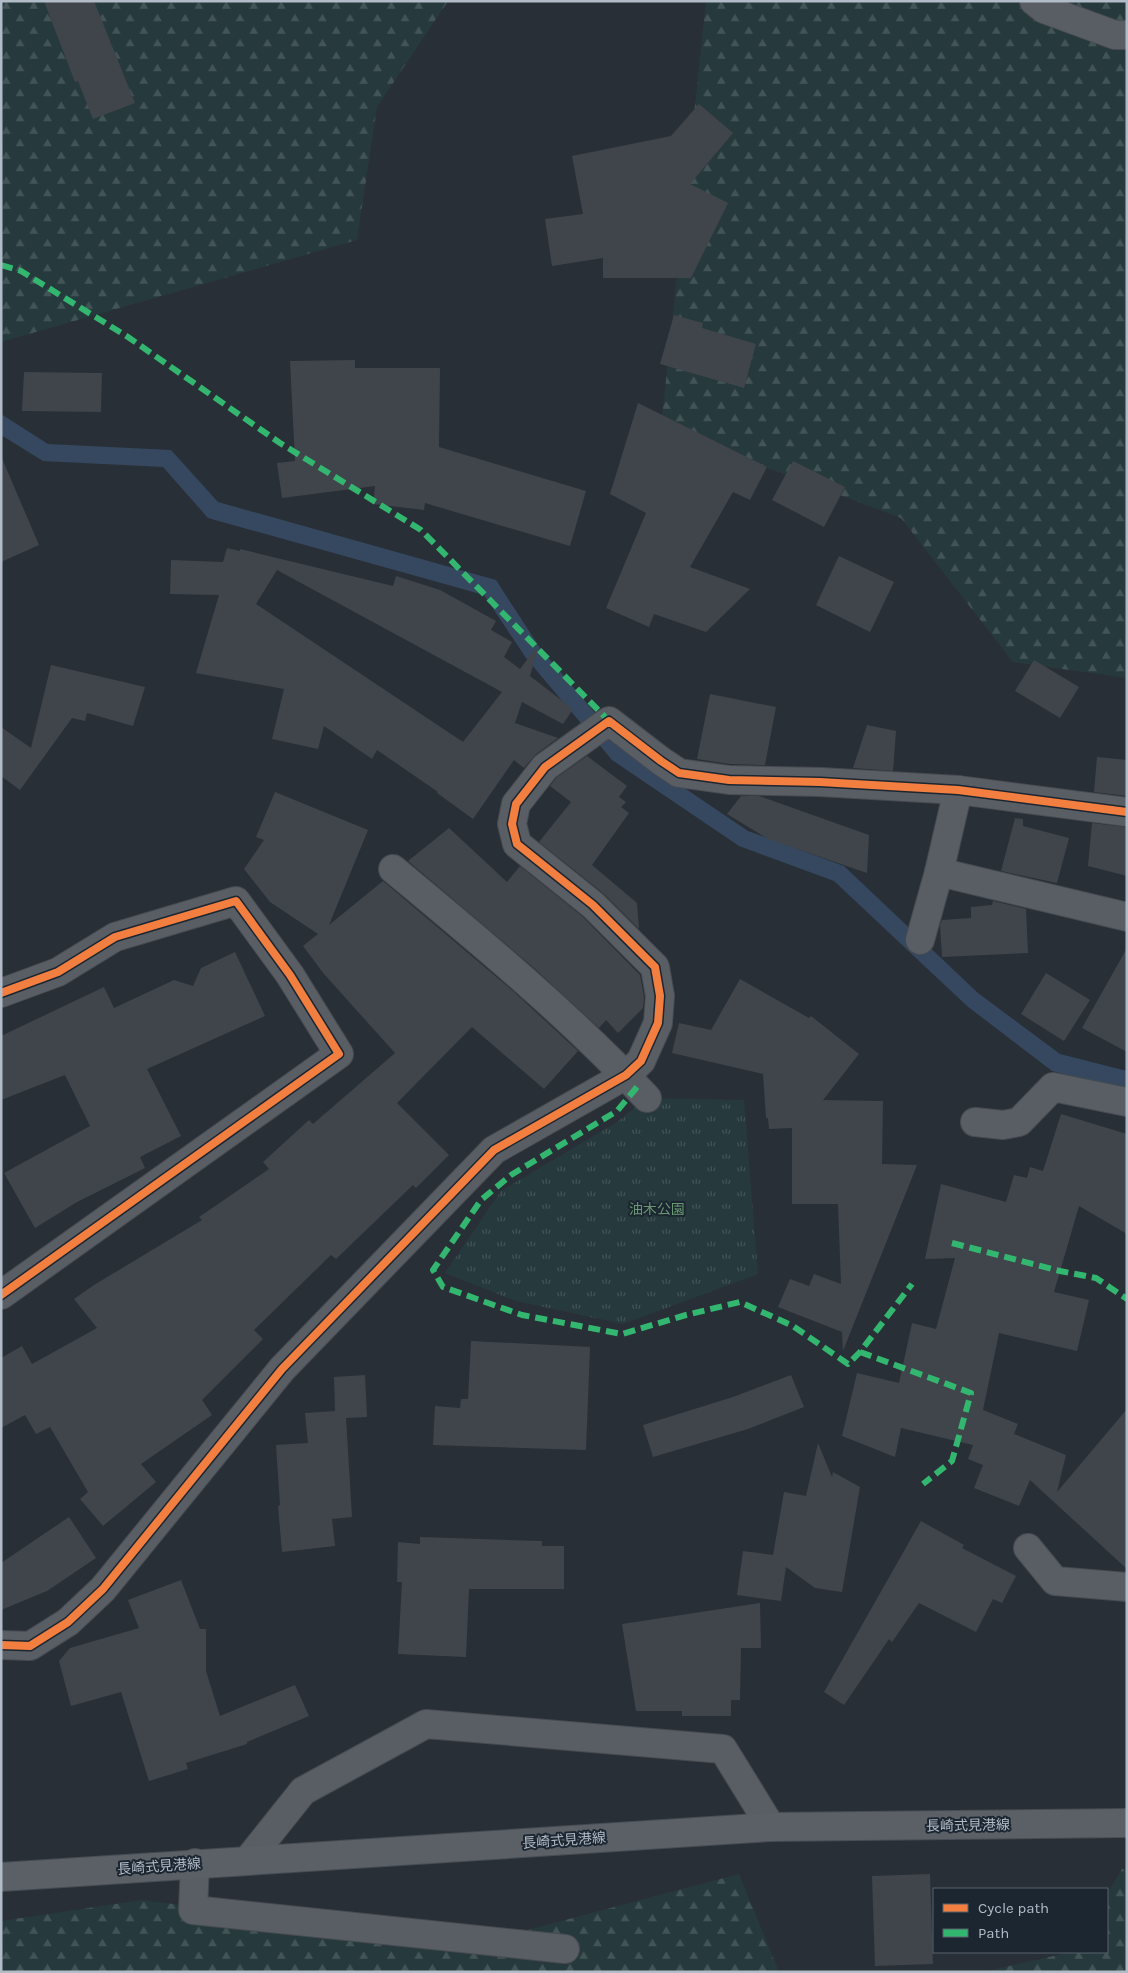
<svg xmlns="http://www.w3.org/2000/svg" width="1128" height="1973" font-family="Karla,'Noto Sans JP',sans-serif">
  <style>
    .forest { fill: url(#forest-firs) }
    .park { fill: url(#park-tufts) }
    .water { fill: #35485f }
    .building { fill: #40454b; fill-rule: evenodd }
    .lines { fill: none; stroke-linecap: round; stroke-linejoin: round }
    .minor-casing { stroke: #474b51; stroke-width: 30 }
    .major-casing { stroke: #464c53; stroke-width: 30 }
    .minor { stroke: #595e64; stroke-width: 28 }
    .major { stroke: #5b6066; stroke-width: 28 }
    .quiet { stroke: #33b770; stroke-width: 6; stroke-dasharray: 12 6; stroke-linecap: butt }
    .cycleway-casing { stroke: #1c2631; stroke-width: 11 }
    .cycleway { stroke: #f27e40; stroke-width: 8 }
    .labels { text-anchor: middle; stroke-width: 4; stroke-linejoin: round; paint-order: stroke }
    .park-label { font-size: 14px; fill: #699972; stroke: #1c2631 }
    .street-label { font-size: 14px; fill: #b2bcc8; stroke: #1c2631 }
  </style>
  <defs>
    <pattern id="forest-firs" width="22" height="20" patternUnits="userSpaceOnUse" patternTransform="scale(1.25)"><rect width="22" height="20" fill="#26393c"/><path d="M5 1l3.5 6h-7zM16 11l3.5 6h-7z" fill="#435457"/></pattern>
    <pattern id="park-tufts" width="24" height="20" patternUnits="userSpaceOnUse" patternTransform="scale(1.25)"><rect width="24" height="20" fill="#26393c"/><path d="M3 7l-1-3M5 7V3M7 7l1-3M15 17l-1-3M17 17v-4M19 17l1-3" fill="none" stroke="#435457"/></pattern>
  </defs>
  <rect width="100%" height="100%" fill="#292f36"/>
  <!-- forest -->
  <g class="forest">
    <polygon points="1,1 448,1 377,107 357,240 1,342"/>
    <polygon points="706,1 1127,1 1127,678 1013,662 901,518 661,428"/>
    <polygon points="1122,1869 1127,1869 1127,1972 983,1972 1071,1952 1107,1952 1107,1894"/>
    <polygon points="739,1874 779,1972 1,1972 1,1921 142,1900 237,1912 271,1906 524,1931"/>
  </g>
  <!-- park -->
  <polygon class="park" points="647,1098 744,1100 758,1274 623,1324 516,1301 445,1273 501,1191 617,1122"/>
  <!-- water -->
  <polygon class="water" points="1,414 48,444 171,450 218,502 496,580 540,648 624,747 748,831 844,866 978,993 1060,1054 1127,1071 1127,1090 1052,1071 967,1006 834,881 739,846 612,760 526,658 484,595 208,518 163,467 43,461 1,435"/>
  <!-- building -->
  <g class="building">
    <polygon points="44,1 94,1 135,103 93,119 78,81 75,82"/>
    <polygon points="699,104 733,133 690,184 728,203 691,278 603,278 603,258 552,266 545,219 583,214 572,156 671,136"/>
    <polygon points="674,315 703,323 702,328 756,344 744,388 660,364"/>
    <polygon points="355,360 355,368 440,368 439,447 586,491 570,546 425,503 424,510 373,504 375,486 282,498 277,463 295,461 290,361"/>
    <polygon points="24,372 102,373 101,412 22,411"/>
    <polygon points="638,403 767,467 750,500 733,492 690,567 750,589 706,632 654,614 649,627 606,608 646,513 610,494"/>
    <polygon points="1,456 39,545 1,562"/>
    <polygon points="793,461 845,487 824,527 772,500"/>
    <path d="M227 548 240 551V549L393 586 396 576 440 590 496 621 491 630 512 642 504 657 520 669 535 649 537 651 530 676 573 709 563 724 522 702 515 723 558 738 536 754 524 768 514 760 473 819 437 793 438 792 377 750 372 759 324 726 318 749 272 739 284 689 196 673 219 595 170 594 171 560 223 562ZM277 570 502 692 463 742 256 604Z"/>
    <polygon points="839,556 894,582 870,632 816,605"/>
    <polygon points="1034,660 1079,687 1060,718 1015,691"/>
    <polygon points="51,665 145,687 133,726 87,713 85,721 72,718 20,790 1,776 1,727 31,748"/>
    <polygon points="710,694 776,707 765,765 730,764 697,759"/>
    <polygon points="867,725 896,731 893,771 853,768"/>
    <polygon points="587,756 627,786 619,797 626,802 621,807 629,813 592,865 637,903 639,929 603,893 539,842 571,802 550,786 556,778"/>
    <polygon points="1097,757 1127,760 1127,796 1094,792"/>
    <polygon points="275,792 368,830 329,925 383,881 513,991 578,1051 544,1089 472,1027 397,1103 449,1155 416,1188 413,1185 336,1259 331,1255 254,1330 263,1339 202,1400 212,1415 141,1464 156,1482 103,1526 80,1499 88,1492 50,1427 36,1434 25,1415 1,1428 1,1358 22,1346 32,1364 97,1328 74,1299 94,1285 202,1220 199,1217 269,1169 263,1162 309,1120 313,1124 395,1053 324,974 303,946 318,934 270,902 244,869 264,840 256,837"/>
    <polygon points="741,796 759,796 869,835 867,873 768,839 727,814"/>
    <polygon points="1015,818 1023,819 1023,826 1069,838 1057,883 1001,871"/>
    <polygon points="1092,823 1127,827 1127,876 1088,866"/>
    <polygon points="449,828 507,882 520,866 583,917 640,975 644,997 643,1008 618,1033 606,1020 599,1028 534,968 408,861"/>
    <polygon points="993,901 1026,909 1028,953 942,957 940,925 942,920 971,918 971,907 992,905"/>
    <polygon points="1127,948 1127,1052 1082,1028"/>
    <polygon points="235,952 265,1016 147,1069 181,1136 140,1157 145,1168 77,1202 35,1228 4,1173 90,1126 65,1075 1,1100 1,1036 104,987 114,1008 174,980 193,986 201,968"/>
    <polygon points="1046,973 1090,1000 1064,1041 1021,1014"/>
    <polygon points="740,979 809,1018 811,1016 859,1054 823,1100 883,1101 882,1164 917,1165 843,1351 842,1332 778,1307 790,1279 809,1286 814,1274 841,1284 838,1204 792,1204 792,1128 769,1129 768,1118 766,1118 763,1074 672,1053 679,1023 711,1030"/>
    <polygon points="1061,1114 1127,1134 1127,1234 1079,1206 1054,1292 1089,1300 1077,1351 999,1333 983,1410 1018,1424 1014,1434 1066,1455 1057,1492 1127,1409 1127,1569 1030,1480 1019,1506 974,1488 983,1465 968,1459 973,1445 901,1428 895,1457 842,1436 857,1373 899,1383 912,1323 936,1329 955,1258 925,1259 941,1184 1006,1202 1014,1175 1027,1178 1030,1167 1043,1171"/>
    <polygon points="471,1341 590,1347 586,1450 433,1445 435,1406 460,1408 461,1399 468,1399"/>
    <polygon points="365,1375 367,1417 346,1418 352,1517 332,1519 335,1546 282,1552 278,1506 280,1505 276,1445 308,1443 305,1413 335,1411 334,1377"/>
    <polygon points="791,1375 804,1407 748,1429 653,1457 643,1425 733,1397"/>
    <polygon points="818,1443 832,1477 833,1472 860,1487 842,1592 815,1588 786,1567 781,1601 737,1595 743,1551 773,1555 784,1492 806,1496"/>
    <polygon points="69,1517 96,1558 47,1591 1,1610 1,1563"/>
    <polygon points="921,1521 964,1545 962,1548 1016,1576 1002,1603 993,1599 976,1632 919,1603 892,1642 889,1639 844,1705 824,1692"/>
    <polygon points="420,1537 542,1541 542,1546 564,1546 564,1589 469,1589 466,1657 398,1654 402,1582 397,1582 398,1542 420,1544"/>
    <polygon points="181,1580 200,1629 206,1629 206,1671 220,1716 295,1685 309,1716 247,1742 247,1744 186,1763 188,1769 149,1781 121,1692 71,1706 59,1661 70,1648 139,1628 128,1600"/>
    <polygon points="760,1603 761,1648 741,1648 740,1700 731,1700 731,1716 682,1716 682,1711 636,1711 622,1624"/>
    <polygon points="930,1874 933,1964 875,1966 872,1876"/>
  </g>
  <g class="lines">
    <defs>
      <g id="minor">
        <polyline points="1034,1 1044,9 1115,35 1127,35"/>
        <polyline points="958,790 939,872 1127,917"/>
        <path d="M393 869C481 942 569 1015 647 1098"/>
        <polyline points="920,940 939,872"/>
        <polyline points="1,993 58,972 115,937 236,901 290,975 339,1054 1,1295"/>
        <polyline points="975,1122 1003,1125 1019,1122 1053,1087 1127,1102"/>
        <polyline points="1028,1548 1055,1581 1127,1587"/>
        <polyline points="1,1645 30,1646 68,1622 103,1589 282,1369 494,1150 626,1075 641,1061 658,1023 660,996 655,967 593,905 517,844 512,824 516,804 545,767 609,721 661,761 679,773 729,780 820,782 958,790 1127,812"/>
        <polyline points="248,1860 303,1791 426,1724 723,1749 771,1827"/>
        <polyline points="195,1863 193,1910 565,1949"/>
      </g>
      <polyline id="major" points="1,1877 771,1827 1127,1823"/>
    </defs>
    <!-- minor casing -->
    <use href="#minor" class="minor-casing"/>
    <!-- major casing -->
    <use href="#major" class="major-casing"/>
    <!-- minor -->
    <use href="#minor" class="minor"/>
    <!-- major -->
    <use href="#major" class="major"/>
    <!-- quiet -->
    <g class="quiet">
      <polyline points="1,265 21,271 128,337 280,443 421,530 609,721"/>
      <polyline points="637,1087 617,1111 511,1175 481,1200 433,1270 443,1287 522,1315 622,1334 686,1315 740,1302 793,1326 848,1364 860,1352 912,1284"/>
      <polyline points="952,1243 1060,1271 1096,1278 1127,1299"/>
      <polyline points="860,1352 971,1393 952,1461 923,1484"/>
    </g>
    <defs>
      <g id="cycleway">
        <polyline points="1,993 58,972 115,937 236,901 290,975 339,1054 1,1295"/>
        <polyline points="1,1645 30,1646 68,1622 103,1589 282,1369 494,1150 626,1075 641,1061 658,1023 660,996 655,967 593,905 517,844 512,824 516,804 545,767 609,721 661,761 679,773 729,780 820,782 958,790 1127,812"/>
      </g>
    </defs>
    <!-- cycleway casing -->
    <use href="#cycleway" class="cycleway-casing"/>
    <!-- cycleway -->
    <use href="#cycleway" class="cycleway"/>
  </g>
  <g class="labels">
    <!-- park labels -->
    <g class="park-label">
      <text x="657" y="1214">油木公園</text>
    </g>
    <!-- street labels -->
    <g class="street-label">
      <text transform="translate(968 1825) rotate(-1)" y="5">長崎式見港線</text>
      <text transform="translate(564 1840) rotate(-4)" y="5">長崎式見港線</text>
      <text transform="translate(159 1866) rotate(-4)" y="5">長崎式見港線</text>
    </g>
  </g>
  <!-- border -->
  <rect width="1128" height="1973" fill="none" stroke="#b2bcc8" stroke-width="5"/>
  <!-- legend -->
  <rect x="933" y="1888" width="175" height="65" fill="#1c2631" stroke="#58626d"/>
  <rect x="943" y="1904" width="25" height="8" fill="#f27e40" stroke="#58626d"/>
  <text x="978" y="1913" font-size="15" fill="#b2bcc8">Cycle path</text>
  <rect x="943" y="1929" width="25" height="8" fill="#33b770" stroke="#58626d"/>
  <text x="978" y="1938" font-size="15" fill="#b2bcc8">Path</text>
</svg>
